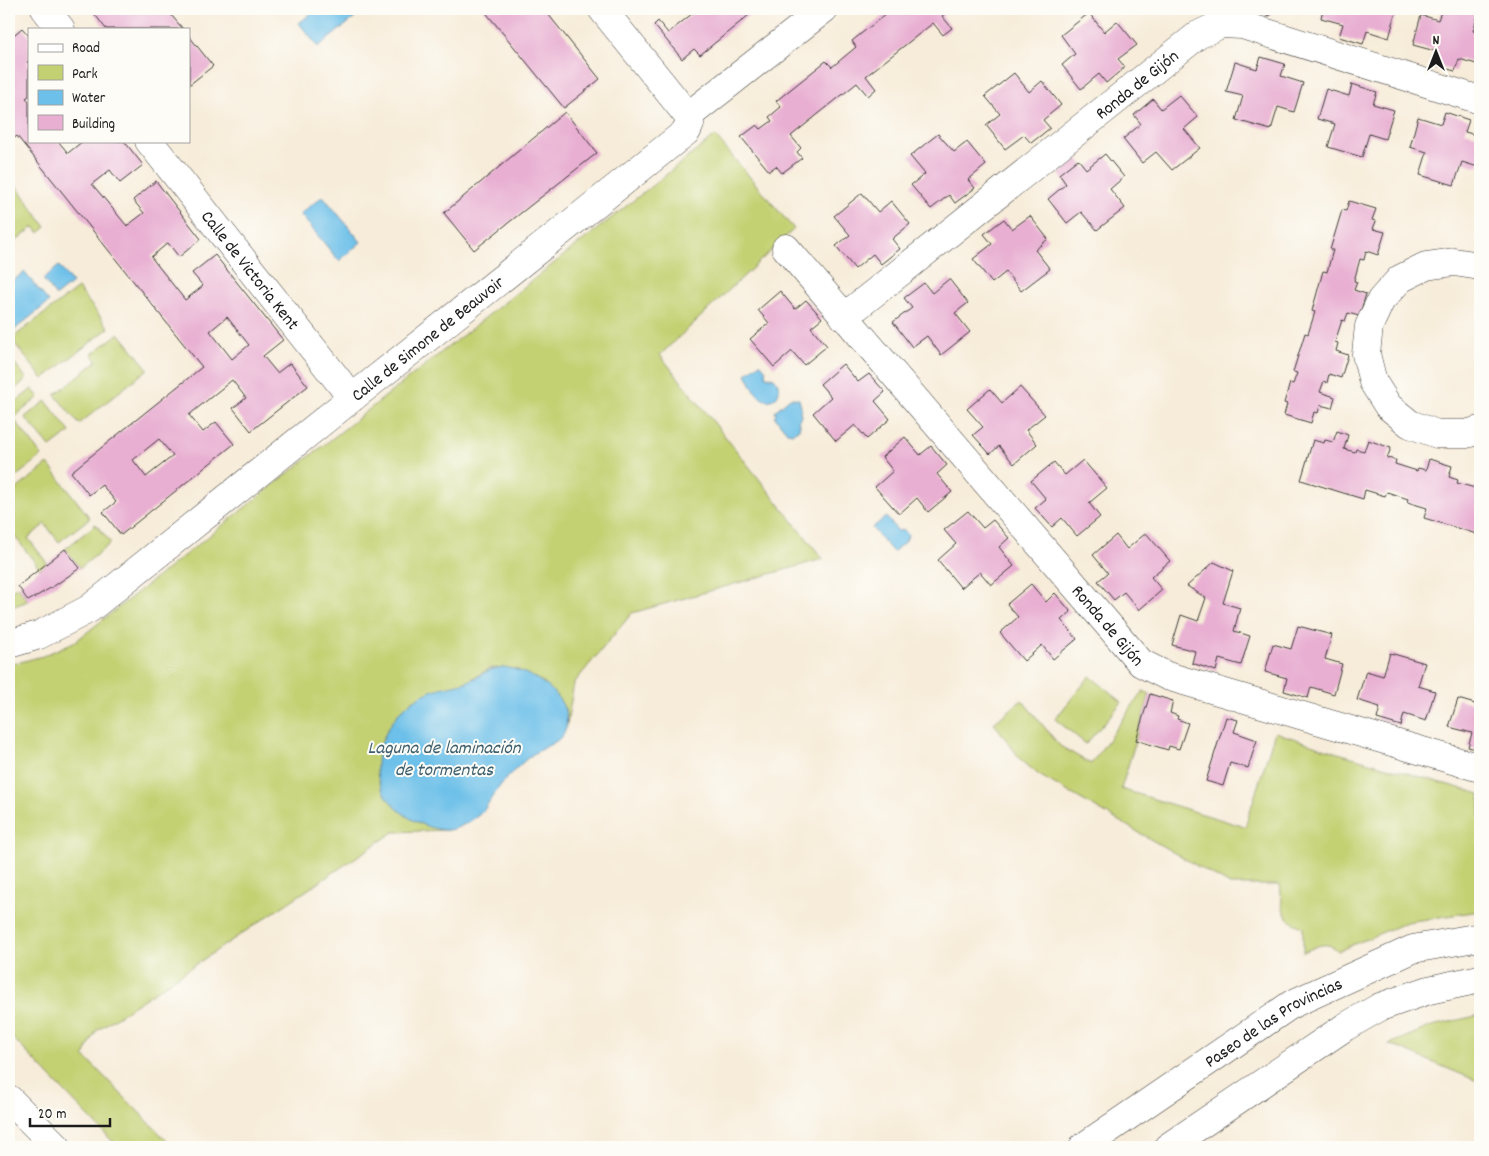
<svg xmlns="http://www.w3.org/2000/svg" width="1489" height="1156" font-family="Dekko,sans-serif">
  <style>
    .green { fill: #c4d173; stroke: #707648 }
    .water { fill: #6dc0e9; stroke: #446e82 }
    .building { fill: #e8afd2; fill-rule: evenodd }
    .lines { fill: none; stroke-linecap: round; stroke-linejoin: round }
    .minor-casing { stroke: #3d3b38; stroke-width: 29 }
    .minor { stroke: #fff; stroke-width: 28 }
    .labels { text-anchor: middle; stroke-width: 4; stroke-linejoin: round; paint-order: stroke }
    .street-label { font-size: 18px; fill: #1c1c1c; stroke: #fdfcf7 }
    .water-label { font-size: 19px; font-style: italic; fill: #3c5e6e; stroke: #fdfcf7 }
  </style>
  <rect width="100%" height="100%" fill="#fdfcf7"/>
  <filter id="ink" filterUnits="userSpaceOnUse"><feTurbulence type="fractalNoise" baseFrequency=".02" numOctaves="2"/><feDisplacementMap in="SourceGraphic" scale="10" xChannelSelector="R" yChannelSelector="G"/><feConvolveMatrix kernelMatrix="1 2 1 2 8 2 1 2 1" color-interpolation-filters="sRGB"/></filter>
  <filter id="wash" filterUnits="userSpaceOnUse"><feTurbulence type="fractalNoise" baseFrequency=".0096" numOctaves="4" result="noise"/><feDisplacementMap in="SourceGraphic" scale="20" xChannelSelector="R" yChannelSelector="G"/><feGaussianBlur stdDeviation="1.12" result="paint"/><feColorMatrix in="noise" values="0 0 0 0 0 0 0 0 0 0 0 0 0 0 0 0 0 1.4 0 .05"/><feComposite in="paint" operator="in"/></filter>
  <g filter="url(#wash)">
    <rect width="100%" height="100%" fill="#f7ecd9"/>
    <!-- green -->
    <g class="green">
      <polygon points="715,136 794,229 660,355 823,559 632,613 574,683 567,724 565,709 556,695 544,683 516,669 491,668 466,682 435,690 419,823 431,827 447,830 394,832 96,1031 84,1056 173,1147 118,1147 9,1034 9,665 43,656 76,641"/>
      <polygon points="17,187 46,227 39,233 34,227 9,246 9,193"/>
      <polygon points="78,288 109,328 43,379 11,339"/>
      <polygon points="119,333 148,369 79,424 55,395 97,361 92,354"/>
      <polygon points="9,356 27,379 9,394"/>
      <polygon points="32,389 39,397 13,418 42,456 9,482 9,407"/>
      <polygon points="46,401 70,432 50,447 25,417"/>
      <polygon points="48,464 90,518 59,542 45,524 28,538 47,563 40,569 9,529 9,495"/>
      <polygon points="96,524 111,543 80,568 65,549"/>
      <polygon points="18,586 28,601 9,608 9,592"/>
      <polygon points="1090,676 1122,702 1086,744 1055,719"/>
      <path d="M1143 691 1150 694 1121 789 1245 827 1275 732 1338 753 1480 794V911L1407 922 1338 951C1326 939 1317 947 1303 952V927C1279 919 1283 906 1280 885H1230L1039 775 1021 760 994 723 1022 700 1060 746 1091 764Z"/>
      <polygon points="1480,1015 1480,1080 1475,1080 1389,1044 1432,1026"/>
    </g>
    <!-- water -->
    <g class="water">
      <polygon points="317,9 366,9 318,47 299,23"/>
      <polygon points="323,196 361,242 339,261 300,214"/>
      <polygon points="59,266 72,283 56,296 43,279"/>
      <polygon points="24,272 49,302 9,334 9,284"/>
      <path d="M760 363 766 370 765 372 766 376 774 378C788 393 770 408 759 396 753 390 750 381 746 374Z"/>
      <polygon points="790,398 794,398 799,399 801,407 800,411 801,416 798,421 800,424 799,429 793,433 787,432 774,416 776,415 775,411"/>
      <polygon points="886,517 898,531 904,530 908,535 906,541 893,552 872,528"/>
      <path d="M504 667C528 671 561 688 566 715 567 723 567 730 562 736 556 743 548 745 540 750 532 754 525 760 519 766 509 775 499 786 492 797 489 801 487 806 484 810 477 818 459 829 448 830 444 831 437 829 433 828 408 822 380 800 377 772 376 761 379 749 383 739 387 730 392 721 399 713 408 703 423 693 437 689 446 686 456 685 466 682 482 676 485 669 504 667Z"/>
    </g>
    <g id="blocks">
      <!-- building -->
      <g class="building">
        <polygon points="98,9 166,9 183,29 106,29 93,12"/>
        <polygon points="483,9 544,9 600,79 564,108"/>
        <polygon points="698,9 744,9 749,15 700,55 694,49 682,59 654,25 658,21 668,33"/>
        <polygon points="892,9 951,9 942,16 952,28 943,35 933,23 866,76 876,89 868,96 857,83 791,136 801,148 797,152 802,158 782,173 776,166 769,171 741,137 757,125 761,129 772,121 769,117 781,107 776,101 826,61 832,67 856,47 852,41"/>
        <polygon points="1148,9 1158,9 1152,14"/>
        <polygon points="1247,9 1273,9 1270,16"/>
        <polygon points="1323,9 1397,9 1389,38 1367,31 1363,44 1339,37 1343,24 1321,18"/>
        <polygon points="1442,9 1480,9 1473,31 1480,34 1480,65 1459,59 1455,71 1444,68 1432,64 1435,51 1413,45 1421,15 1438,20"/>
        <polygon points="1089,13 1104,32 1117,21 1137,45 1118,59 1125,67 1106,83 1099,74 1081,89 1062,65 1075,54 1061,35"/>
        <path d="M22 28 29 36V61L27 62 29 64V96L26 98 29 101V141H58L68 153 83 141H124L143 165 120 183 110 170 92 184 127 226 144 213 133 200 156 181 201 239 179 257 168 243 151 257 185 300 203 286 192 273 215 255 283 340 263 356 277 373 290 363 308 386 251 431 233 408 246 398 232 380 189 415 203 432 216 422 234 444 121 535 103 512 116 502 102 485 89 495 71 472 202 367 17 136 9 142V104L10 103 9 101V39ZM227 317 249 345 232 359 210 331ZM159 439 173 456 146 477 133 460Z"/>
        <polygon points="189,36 213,66 189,85"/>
        <polygon points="1261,57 1285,64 1281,76 1303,83 1294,112 1278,107 1271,130 1236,120 1243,96 1226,92 1235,62 1257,69"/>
        <polygon points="1014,73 1029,92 1042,81 1061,105 1043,120 1050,128 1040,136 1031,143 1024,135 1005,149 986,125 1000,114 985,96"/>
        <polygon points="1352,84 1377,92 1373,104 1394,110 1385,139 1369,134 1362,157 1328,147 1335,124 1317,119 1326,89 1349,96"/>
        <polygon points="1179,95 1198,117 1184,129 1200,148 1172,170 1156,152 1142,163 1123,139 1141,124 1134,115 1153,99 1161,109"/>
        <polygon points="565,112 597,153 474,250 444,213"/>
        <polygon points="1445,112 1469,120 1465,132 1480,136 1480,159 1478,167 1462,162 1454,185 1420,175 1427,152 1410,147 1418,117 1441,124"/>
        <polygon points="938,134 954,152 967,142 986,165 968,180 975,188 955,203 949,195 931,209 911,185 925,174 910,156"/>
        <polygon points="1105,154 1124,177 1110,189 1125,208 1097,230 1081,212 1067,223 1048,199 1066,184 1059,174 1078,159 1086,169"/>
        <polygon points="862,193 878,212 891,201 910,224 892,239 900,249 891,256 881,264 873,254 855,269 836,246 850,235 834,216"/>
        <polygon points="1349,201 1376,209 1372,220 1376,221 1373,229 1385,232 1378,255 1366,251 1364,260 1360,259 1354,281 1357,282 1354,290 1366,294 1359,316 1348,313 1345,321 1342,320 1335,342 1338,343 1336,351 1348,355 1341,378 1329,374 1327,383 1324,381 1320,392 1335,397 1332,408 1320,405 1318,413 1314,412 1311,423 1284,415 1287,404 1284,403 1290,383 1293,384 1297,373 1293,372 1305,333 1308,334 1315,312 1312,311 1323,271 1327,272 1333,250 1330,250 1342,210 1346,211"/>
        <polygon points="1030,216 1048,239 1035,250 1050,269 1021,291 1006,272 992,283 973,259 992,244 984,234 1004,219 1012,229"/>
        <polygon points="949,279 968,303 955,313 970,332 941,355 927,336 912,347 893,322 912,308 904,298 924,283 932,293"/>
        <polygon points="780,291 795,309 806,300 822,318 811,327 827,346 804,365 792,351 774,367 750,339 769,323 758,310"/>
        <polygon points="843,364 858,382 869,374 885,392 875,401 890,419 867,439 855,425 836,441 813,413 831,397 820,384"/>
        <polygon points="1020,387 1045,415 1026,430 1037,444 1014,464 999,446 990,454 973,435 983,427 967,409 990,389 1002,403"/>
        <polygon points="1337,431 1348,435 1344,449 1355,452 1356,449 1364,451 1368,440 1391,448 1387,458 1396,460 1395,464 1417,471 1418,468 1426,470 1429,459 1452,466 1449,477 1458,480 1457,483 1479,489 1480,485 1480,535 1424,518 1427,508 1407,502 1408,499 1387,492 1385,496 1365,490 1363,499 1301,480 1313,440 1324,443 1325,440 1333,442"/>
        <polygon points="905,437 920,455 931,446 947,465 937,474 952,492 928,512 917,498 899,514 875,487 893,471 882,457"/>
        <polygon points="1083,460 1107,488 1089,503 1100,517 1077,536 1062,518 1052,527 1035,508 1046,499 1031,481 1054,462 1065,475"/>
        <polygon points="968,511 983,528 993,520 1009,538 999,547 1014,566 991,585 980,572 961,588 938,560 956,544 944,530"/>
        <polygon points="1146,533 1170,561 1151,577 1162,590 1139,610 1124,592 1114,600 1098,581 1108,573 1093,555 1116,535 1127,549"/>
        <polygon points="65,549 80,568 54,586 28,601 18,586"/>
        <polygon points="1214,562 1233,571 1223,603 1240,608 1234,631 1250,636 1241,665 1219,659 1216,671 1192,663 1195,651 1172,645 1181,615 1198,621 1206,598 1187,586"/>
        <polygon points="1031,584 1046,602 1055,593 1071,612 1061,620 1077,639 1053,659 1042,645 1024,661 1000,633 1018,617 1007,604"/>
        <polygon points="1298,626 1332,635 1325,659 1342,664 1334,694 1311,687 1308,698 1284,691 1287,678 1265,672 1273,644 1291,649"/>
        <polygon points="1390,653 1425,663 1418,686 1435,691 1426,721 1404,714 1401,726 1377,719 1380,707 1357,700 1366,671 1383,676"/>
        <polygon points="1480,688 1480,750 1468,747 1472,733 1449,727 1458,699 1475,704"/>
        <polygon points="1150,694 1173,701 1170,713 1178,716 1177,719 1188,723 1179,749 1169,746 1168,750 1136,740"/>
        <polygon points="1226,717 1238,720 1234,732 1257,740 1248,768 1230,763 1223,786 1206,781"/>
      </g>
    </g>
  </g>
  <g filter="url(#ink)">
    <use href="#blocks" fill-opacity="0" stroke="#3d3b38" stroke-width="1"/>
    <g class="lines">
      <defs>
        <g id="minor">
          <polyline points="45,9 61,29"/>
          <polyline points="688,116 824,9"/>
          <path id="s1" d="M149 141 352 398"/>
          <path id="s2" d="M786 248 1141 663 1167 676 1480 768"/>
          <polyline points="1480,266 1454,262 1426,266 1400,279 1381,300 1369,326 1366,354 1373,382 1388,406 1410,424 1437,434 1466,434 1480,430"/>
          <path id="s3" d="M844 317 1198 35 1221 24 1242 25 1480 100"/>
          <path id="s4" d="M9 644 39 635 89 609 352 398 687 131 690 124 688 116 602 9"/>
          <polyline points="9,1099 57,1147"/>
          <path id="s5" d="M1083 1147 1292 1004 1413 949 1480 937"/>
          <polyline points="1168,1147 1345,1027 1380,1007 1429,990 1480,979"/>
        </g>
      </defs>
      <!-- minor casing -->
      <use href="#minor" class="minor-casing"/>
      <!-- minor -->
      <use href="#minor" class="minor"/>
    </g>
  </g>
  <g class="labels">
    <!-- street labels -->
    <g class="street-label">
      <text dy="6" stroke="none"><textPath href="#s3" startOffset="374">Ronda de Gijón</textPath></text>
      <text dy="6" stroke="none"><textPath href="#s1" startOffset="164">Calle de Victoria Kent</textPath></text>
      <text dy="6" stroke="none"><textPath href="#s4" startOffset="521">Calle de Simone de Beauvoir</textPath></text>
      <text dy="6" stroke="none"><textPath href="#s2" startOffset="496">Ronda de Gijón</textPath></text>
      <text dy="6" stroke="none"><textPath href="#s5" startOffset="228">Paseo de las Provincias</textPath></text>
    </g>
    <!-- water labels -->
    <g class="water-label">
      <text x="444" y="753">Laguna de laminación<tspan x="444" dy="22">de tormentas</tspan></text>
    </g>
  </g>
  <!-- margin -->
  <rect width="1489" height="1156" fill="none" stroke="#fdfcf7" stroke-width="30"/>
  <!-- legend -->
  <rect x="28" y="28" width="162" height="115" fill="#fdfcf7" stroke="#a3a29f"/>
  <rect x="38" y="44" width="25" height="8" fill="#ffffff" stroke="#a3a29f"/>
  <text x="72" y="52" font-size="15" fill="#1c1c1c">Road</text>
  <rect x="38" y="65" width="25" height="15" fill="#c4d173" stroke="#a3a29f"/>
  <text x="72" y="78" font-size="15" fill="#1c1c1c">Park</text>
  <rect x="38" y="90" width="25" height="15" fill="#6dc0e9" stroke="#a3a29f"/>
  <text x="72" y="102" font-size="15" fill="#1c1c1c">Water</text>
  <rect x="38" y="115" width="25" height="15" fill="#e8afd2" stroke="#a3a29f"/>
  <text x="72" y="128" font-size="15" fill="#1c1c1c">Building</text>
  <!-- north arrow -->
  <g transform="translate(1436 52)" stroke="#fdfcf7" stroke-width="4" paint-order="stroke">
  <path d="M0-4L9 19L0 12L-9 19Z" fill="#1c1c1c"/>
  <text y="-8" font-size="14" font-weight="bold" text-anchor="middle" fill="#1c1c1c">N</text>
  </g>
  <!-- scale -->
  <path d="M30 1118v8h80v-8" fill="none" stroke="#1c1c1c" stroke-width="2.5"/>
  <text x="38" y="1118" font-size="15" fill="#1c1c1c" stroke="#fdfcf7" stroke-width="4" paint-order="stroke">20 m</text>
</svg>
